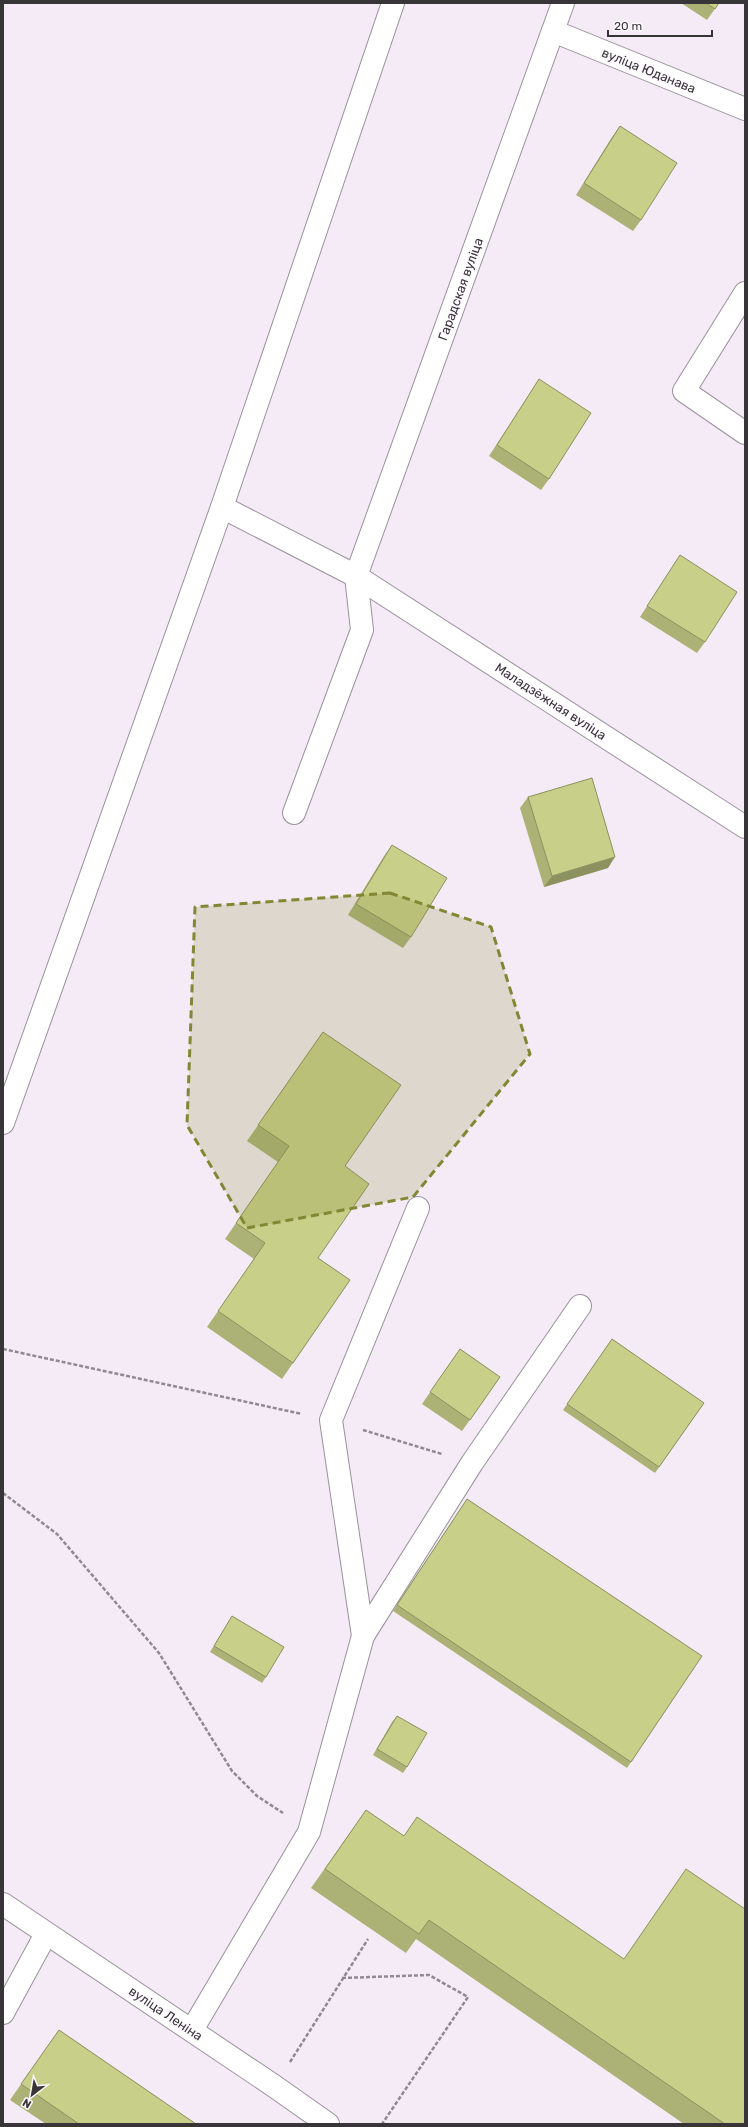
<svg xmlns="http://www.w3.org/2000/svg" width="748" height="2127" font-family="Rubik,sans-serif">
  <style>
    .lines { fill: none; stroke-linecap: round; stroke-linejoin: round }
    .minor-casing { stroke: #9a919c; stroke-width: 24 }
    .path { stroke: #8f8990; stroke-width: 2.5; stroke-dasharray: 4 2; stroke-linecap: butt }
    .minor { stroke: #fff; stroke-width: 22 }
    .wall { fill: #acb276 }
    .shaded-wall { fill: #8c9160 }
    .building { fill: #c8cf89; stroke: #8c9160 }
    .marked { fill: #818732; fill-opacity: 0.2; stroke: #818732; stroke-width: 3; stroke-dasharray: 8 5; stroke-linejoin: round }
    .labels { text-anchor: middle; stroke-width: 3; stroke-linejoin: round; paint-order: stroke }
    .street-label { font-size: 13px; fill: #383539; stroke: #fefaff }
  </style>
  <rect width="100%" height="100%" fill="#f4ebf6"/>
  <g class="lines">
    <defs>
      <g id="minor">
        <polyline points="553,31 745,109"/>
        <polyline points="745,293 684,391 745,433"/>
        <polyline points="222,507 356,576 745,827"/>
        <polyline points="294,813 362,630 356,576 563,3"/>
        <polyline points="3,1123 222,507 393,3"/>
        <polyline points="363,1636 331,1420 418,1208"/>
        <polyline points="3,1904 274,2086 328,2124"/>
        <polyline points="3,2013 46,1934"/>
        <polyline points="192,2030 309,1832 363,1636 472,1463 580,1306"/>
      </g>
    </defs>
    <!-- minor casing -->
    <use href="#minor" class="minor-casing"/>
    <!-- path -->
    <g class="path">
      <polyline points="3,1349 302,1414"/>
      <polyline points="363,1430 442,1454"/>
      <polyline points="3,1493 57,1534 159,1653 232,1771 257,1796 283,1813"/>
      <polyline points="342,1978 429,1975 468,1997 382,2124"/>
      <polyline points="290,2062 368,1939"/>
    </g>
    <!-- minor -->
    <use href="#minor" class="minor"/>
  </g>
  <!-- wall -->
  <g class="wall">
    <polygon points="681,3 719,3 707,20"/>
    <polygon points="620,126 641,220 633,231 576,195 612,137"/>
    <polygon points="539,379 549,479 541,490 489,456"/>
    <polygon points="680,555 705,642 697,653 640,617"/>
    <polygon points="528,797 608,868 544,887 520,808"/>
    <polygon points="392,845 411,937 403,948 348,915 384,856"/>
    <polygon points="323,1032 345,1166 318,1258 350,1280 282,1379 207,1327 254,1259 225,1239 278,1162 247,1141"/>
    <polygon points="612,1339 704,1403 655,1473 563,1410"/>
    <polygon points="460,1349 500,1377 462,1431 422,1404"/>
    <polygon points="467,1499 702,1656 627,1768 393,1611"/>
    <polygon points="232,1616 266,1677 262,1683 210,1652"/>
    <polygon points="397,1716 407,1767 403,1773 373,1755 392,1722"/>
    <polygon points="366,1810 745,2124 684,2124 416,1939 406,1953 311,1888"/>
    <polygon points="59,2030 196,2124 46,2124 10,2100"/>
  </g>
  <!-- shaded-wall -->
  <polygon class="shaded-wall" points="615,857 608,868 544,887 552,876"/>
  <!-- building -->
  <g class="building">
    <polygon points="706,3 719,3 715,9"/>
    <polygon points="620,126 677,163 641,220 584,183"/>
    <polygon points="539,379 591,413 549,479 497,445"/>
    <polygon points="680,555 737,592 705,642 647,606"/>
    <polygon points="592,778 615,857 552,876 528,797"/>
    <polygon points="392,845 447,878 411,937 356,904"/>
    <polygon points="323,1032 401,1085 345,1166 369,1184 318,1258 350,1280 293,1363 218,1311 265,1243 236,1223 289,1146 258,1125"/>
    <polygon points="612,1339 704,1403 659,1467 567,1404"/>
    <polygon points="460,1349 500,1377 470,1420 430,1392"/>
    <polygon points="467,1499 702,1656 631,1762 397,1605"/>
    <polygon points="232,1616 284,1647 266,1677 214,1646"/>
    <polygon points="397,1716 427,1733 407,1767 377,1749"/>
    <polygon points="366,1810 404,1836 417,1817 624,1959 686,1869 745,1909 745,2124 725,2124 429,1920 419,1934 325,1869"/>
    <polygon points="59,2030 196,2124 79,2124 21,2084"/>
  </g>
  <!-- marked area -->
  <path class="marked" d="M390 893 491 927 530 1054 413 1197 247 1228 187 1125 195 907Z"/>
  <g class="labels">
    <!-- street labels -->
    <g class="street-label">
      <text transform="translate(649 70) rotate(22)" y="5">вуліца Юданава</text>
      <text transform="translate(460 289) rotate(-70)" y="5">Гарадская вуліца</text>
      <text transform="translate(551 701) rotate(33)" y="5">Маладзёжная вуліца</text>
      <text transform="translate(166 2013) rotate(34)" y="5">вуліца Леніна</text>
    </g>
  </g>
  <!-- border -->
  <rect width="748" height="2127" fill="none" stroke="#383539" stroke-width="8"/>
  <!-- north arrow -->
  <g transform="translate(32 2095) rotate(211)" stroke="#fefaff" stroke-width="3" paint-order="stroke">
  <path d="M0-3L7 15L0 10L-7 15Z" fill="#383539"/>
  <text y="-6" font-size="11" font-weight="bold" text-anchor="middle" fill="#383539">N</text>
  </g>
  <!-- scale -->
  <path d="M608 30v6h104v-6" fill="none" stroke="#383539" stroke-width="2"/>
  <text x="614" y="30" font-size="12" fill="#383539" stroke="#fefaff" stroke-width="3" paint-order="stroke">20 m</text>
</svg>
